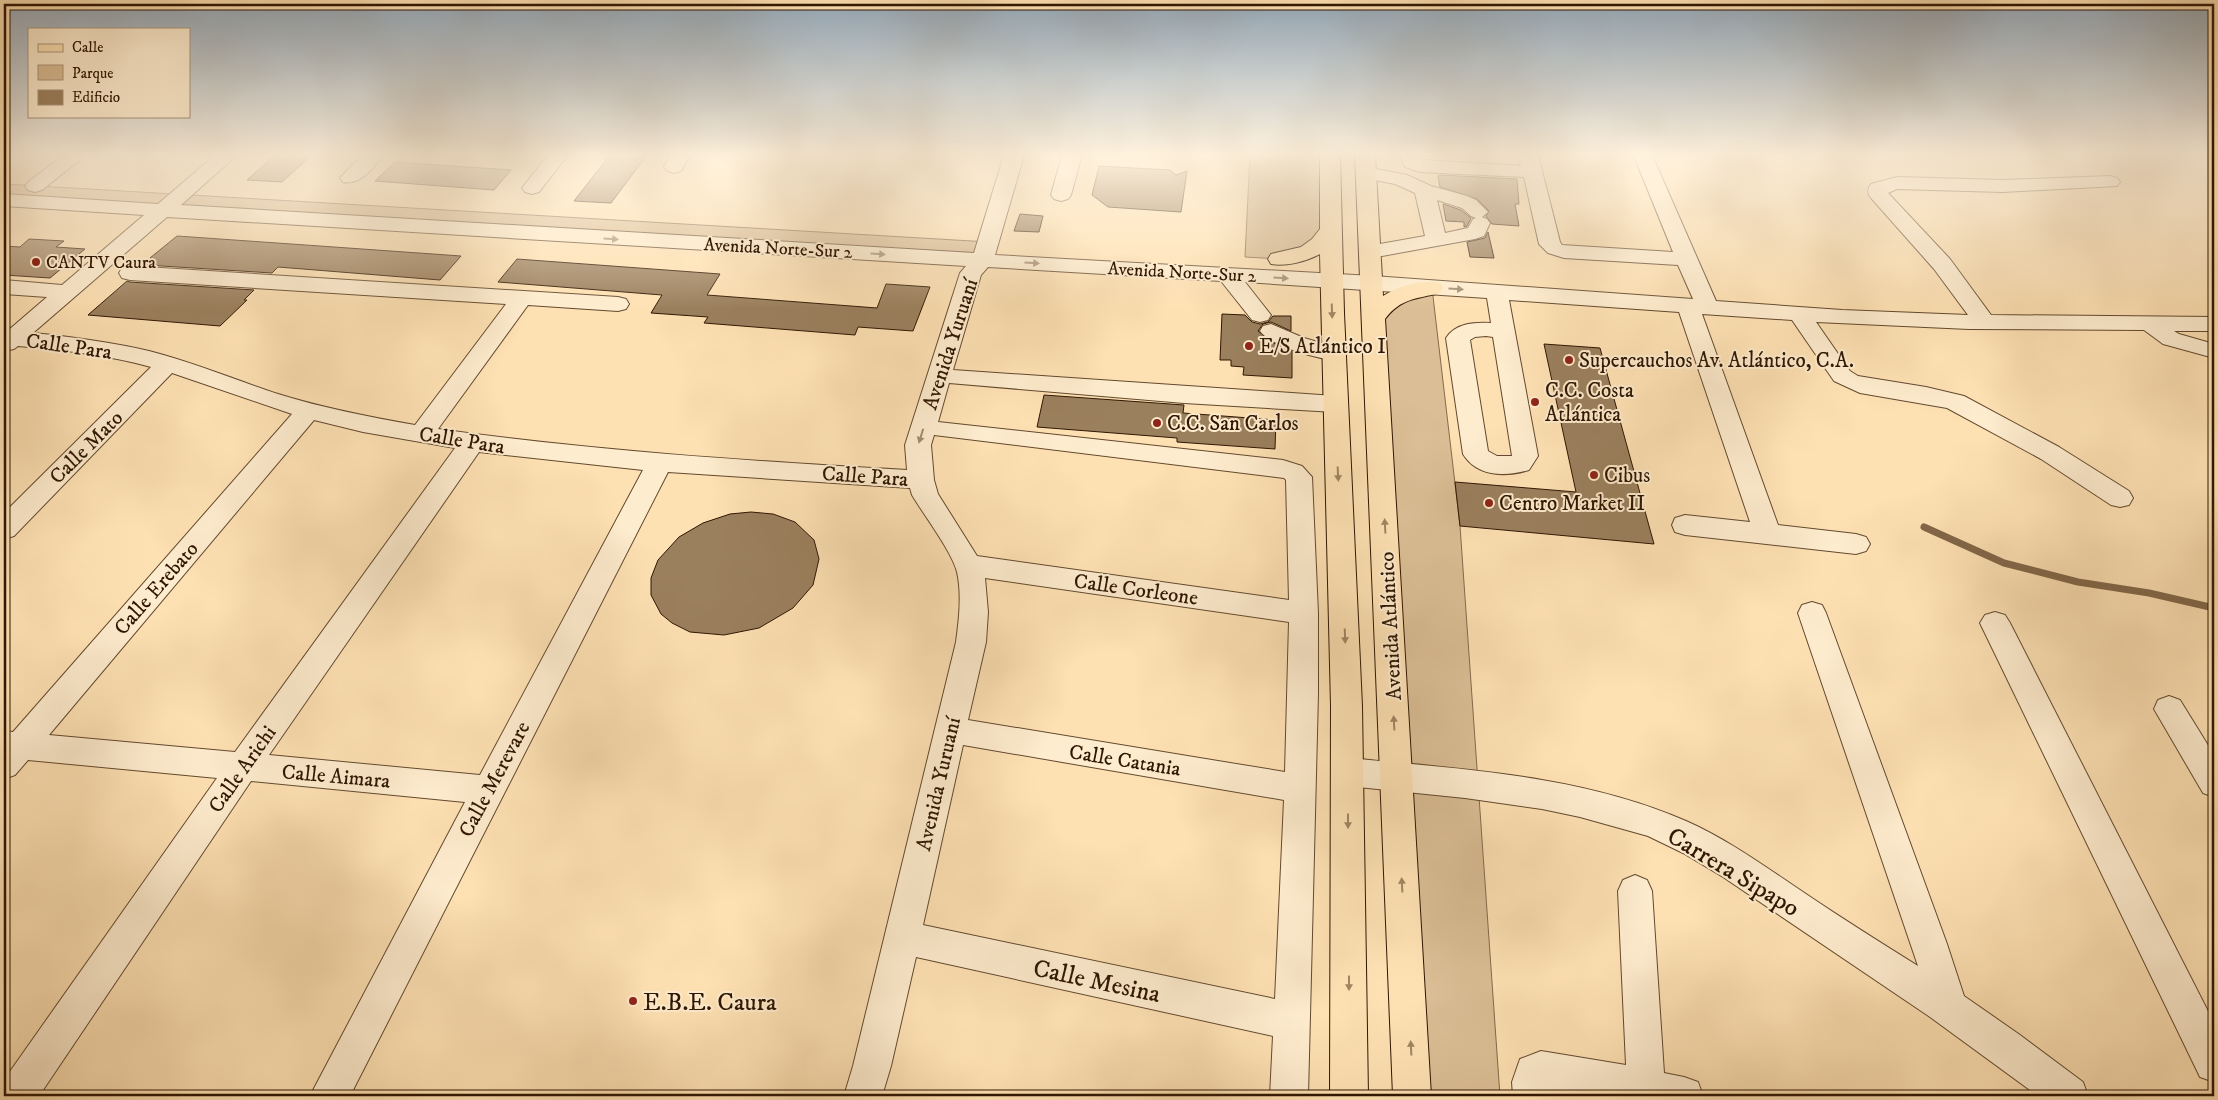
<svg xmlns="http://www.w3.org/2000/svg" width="2218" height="1100" font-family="'IM FELL DW Pica',serif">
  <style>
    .green { fill: #dbbe95; stroke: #856a4c }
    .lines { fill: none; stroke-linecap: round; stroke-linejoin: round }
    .stream { stroke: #816648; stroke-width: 7 }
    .building { fill: #9b805e; stroke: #2f1602 }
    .minor-casing { stroke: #63492e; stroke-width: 2 }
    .major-casing { stroke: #2f1602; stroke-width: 2 }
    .minor { fill: #feecce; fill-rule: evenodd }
    .major { fill: #fee1b3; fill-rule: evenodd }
    .oneway { fill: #a18c72 }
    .oneway2 { fill: #a18663 }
    .poi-dot { fill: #8f2418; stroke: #feecce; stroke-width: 2 }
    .labels { text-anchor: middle; stroke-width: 4; stroke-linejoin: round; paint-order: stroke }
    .far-street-label { font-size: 18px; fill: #2f1602; stroke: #feecce }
    .far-poi-label { font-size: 18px; fill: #2f1602; stroke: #feecce; text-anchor: start }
    .street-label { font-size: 21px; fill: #2f1602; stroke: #feecce }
    .poi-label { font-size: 21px; fill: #2f1602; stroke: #feecce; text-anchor: start }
    .near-street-label { font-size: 25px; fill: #2f1602; stroke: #feecce }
    .near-poi-label { font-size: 25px; fill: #2f1602; stroke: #feecce; text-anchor: start }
  </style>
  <rect width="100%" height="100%" fill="#fee1b3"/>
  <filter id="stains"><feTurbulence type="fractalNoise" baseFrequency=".004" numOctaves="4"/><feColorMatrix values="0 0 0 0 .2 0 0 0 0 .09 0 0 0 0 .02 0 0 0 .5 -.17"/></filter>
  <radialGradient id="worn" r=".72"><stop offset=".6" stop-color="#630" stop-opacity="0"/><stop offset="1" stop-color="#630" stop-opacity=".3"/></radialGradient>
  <!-- green -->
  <g class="green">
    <polygon points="1250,155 1330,155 1322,244 1279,259 1245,257"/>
    <polygon points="4,184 989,242 983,260 4,200"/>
    <polygon points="1432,288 1460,526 1500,1096 1412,1096 1383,306"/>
  </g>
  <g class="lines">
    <!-- stream -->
    <polyline class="stream" points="1924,527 2004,563 2078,582 2149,593 2214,608"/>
  </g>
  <!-- building -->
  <g class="building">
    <polygon points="275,155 312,155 282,182 247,180"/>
    <polygon points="610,155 647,155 611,203 574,201"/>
    <polygon points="395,162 511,170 494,190 375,181"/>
    <polygon points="1099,166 1170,170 1176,175 1187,171 1181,212 1108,207 1092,195"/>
    <polygon points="1441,175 1517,179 1519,204 1515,204 1519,226 1492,224 1486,216 1489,211 1477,199 1440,187 1438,176"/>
    <polygon points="1443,204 1461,210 1471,218 1467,226 1464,227 1464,222 1446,221"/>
    <polygon points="1020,214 1043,216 1039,232 1014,231"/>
    <polygon points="1488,232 1494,258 1470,257 1467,242 1485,238"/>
    <polygon points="177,236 334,247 461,256 440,280 278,267 272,273 146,265 154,259 150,258"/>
    <polygon points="29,239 64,241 56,247 85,249 50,278 4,275 4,246 20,247"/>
    <polygon points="517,259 720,274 707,295 877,308 886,284 930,287 913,331 858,327 855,335 704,323 708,317 651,313 662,295 498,282"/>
    <polygon points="127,281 130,282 254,290 244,300 247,300 220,326 88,315"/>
    <polygon points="1222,314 1245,315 1252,322 1260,324 1268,322 1273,316 1291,316 1291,331 1271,322 1263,324 1258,331 1273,343 1292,351 1292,378 1243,375 1244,367 1231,366 1231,360 1220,360"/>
    <polygon points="1544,344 1600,348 1654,544 1460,526 1455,482 1576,492"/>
    <polygon points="1044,395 1184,405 1183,413 1276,420 1275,449 1177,442 1177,438 1037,427"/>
    <polygon points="751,512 773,514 795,522 814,540 819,559 813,585 793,608 759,628 724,635 690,632 672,623 661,614 651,595 651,578 658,560 679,537 703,523 730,514"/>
  </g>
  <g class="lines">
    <defs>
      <g id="minor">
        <polygon points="64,155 86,155 42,190 35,192 28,190 25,186 28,182"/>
        <path d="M215 155H237L181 205 974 253 1004 155H1024L995 255 1373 276 1693 299 1678 265 1564 258 1548 253 1539 244 1524 177 1420 172 1405 167 1400 155H1420L1423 160 1521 166 1518 155H1538L1560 242 1562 245 1673 252 1636 161 1630 155H1652L1716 301 1842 310 1968 315 1934 269 1871 198C1867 193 1867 189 1871 184L1897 177 2003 180 2110 176 2117 178 2120 182 2117 186 2003 192 1897 189 1888 193 1950 259 1991 315 2214 317V331H2174L2179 334 2214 344V358L2163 344 2144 330 1969 329 1816 322 1850 371 1858 376 1926 387 1964 396 2059 447 2129 491 2133 498 2129 505 2120 507 2111 505 2041 459 1947 408 1860 393 1834 381 1792 320 1702 314 1778 525 1856 534 1866 537 1870 544 1866 551 1856 554 1685 535 1675 532 1672 525 1675 518 1685 515 1750 522 1679 312 1509 300 1538 456 1529 470C1506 477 1477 477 1463 454L1446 338C1456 323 1474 322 1491 323L1487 298 1245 282 1271 315 1268 320 1260 322 1252 320 1221 281 988 267 981 275 953 370 1335 396 1344 398 1347 404 1344 410 1335 412 1184 403 949 383 938 422 1283 460 1302 466 1312 477 1318 613V694L1308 1096H1270L1273 1036 916 957 891 1066 882 1096H844L853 1066 956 642C959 620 962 594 957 572 952 552 924 515 912 495L910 488 668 472 350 1096H310L465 802 251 781 39 1096H4V1080L217 778 28 760 15 775 4 779V731L13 732 292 414 172 373 14 536 4 539V513L151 367C108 355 63 350 18 346L14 349 4 351V334L47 297 4 294V280L62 285 144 215 4 206V194L158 204ZM167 217 966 266 960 273 905 445 907 470C750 461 594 451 438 429L528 305 618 311 626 309 629 304 626 299 618 297 130 266 122 268 119 273 122 278 130 280 506 304 415 425C369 417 323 408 278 394 235 380 193 362 149 351 111 342 72 337 33 333ZM1486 336 1493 337 1512 456H1497L1488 451 1470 340 1475 337ZM314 420 363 432 455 448 235 752 49 735ZM934 435 1284 478 1286 480 1289 600 977 556 938 494 934 480 931 445ZM479 452 643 470 480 775 269 755ZM985 578 1289 622 1285 772 968 720 986 642 988 612ZM963 745 1284 800 1275 999 923 925Z"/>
        <path d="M362 155H383C374 168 359 186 343 182L340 178Z"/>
        <polygon points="548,155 568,155 539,192 532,194 525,192 522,188"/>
        <polygon points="670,155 690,155 681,171 674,173 667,171 664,167"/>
        <polygon points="1062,155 1082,155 1071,195 1068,199 1061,201 1054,199 1051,195"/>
        <path d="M1366 167 1407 175 1431 186 1467 196 1476 200 1488 212 1482 217 1487 219 1490 223 1484 236 1475 239 1371 258 1363 257 1360 252 1363 247 1425 236 1415 193 1395 184 1359 177 1356 173 1359 169ZM1437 200 1462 208 1471 216 1476 218 1473 219 1468 228 1445 233Z"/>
        <path d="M1271 324 1304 338 1342 349 1346 354 1342 359C1326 363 1269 345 1260 331L1263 326Z"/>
        <path d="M1812 602 1822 605 1826 613 1947 944 1964 996 2020 1035 2083 1082 2088 1096H2038L1930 1017 1723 877 1683 853 1648 836 1580 817 1542 809 1465 798 1348 786 1337 782 1332 772 1337 762 1348 758C1461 769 1581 775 1686 821 1729 840 1767 868 1806 894 1843 919 1880 942 1918 966L1798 613 1802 605Z"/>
        <polygon points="1995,612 2005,615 2010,623 2214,1023 2214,1082 2200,1077 1980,623 1985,615"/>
        <polygon points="2169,696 2180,700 2214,755 2214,797 2203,793 2154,709 2158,700"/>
        <polygon points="1635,875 1647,880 1652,891 1664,1073 1684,1077 1698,1082 1703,1096 1587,1096 1551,1090 1551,1096 1513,1096 1512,1082 1520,1059 1541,1051 1626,1065 1618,891 1623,880"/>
      </g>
      <g id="major">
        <path d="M1320 155H1340L1344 313 1362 706 1368 1096H1330L1331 706 1320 254C1307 261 1286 267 1271 264L1268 259 1271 254 1301 247 1312 239 1320 229Z"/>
        <path d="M1355 155H1375L1383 296C1399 286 1422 279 1440 283L1443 288 1440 293C1416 299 1401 298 1385 319L1431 1096H1393Z"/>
      </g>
    </defs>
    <!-- minor casing -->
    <use href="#minor" class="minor-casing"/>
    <!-- major casing -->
    <use href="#major" class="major-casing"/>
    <!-- minor -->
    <use href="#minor" class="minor"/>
    <!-- major -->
    <use href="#major" class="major"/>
  </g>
  <!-- one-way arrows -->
  <defs><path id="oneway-solid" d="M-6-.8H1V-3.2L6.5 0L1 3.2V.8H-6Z" transform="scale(1.25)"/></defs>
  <g class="oneway">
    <use href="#oneway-solid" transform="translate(611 239) rotate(4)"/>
    <use href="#oneway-solid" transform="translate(878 254) rotate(3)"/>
    <use href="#oneway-solid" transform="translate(1032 263) rotate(4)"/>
    <use href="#oneway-solid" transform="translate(1281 278) rotate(3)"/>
    <use href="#oneway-solid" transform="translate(1456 289) rotate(4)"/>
    <use href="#oneway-solid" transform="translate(921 436) rotate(107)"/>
  </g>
  <g class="oneway2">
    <use href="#oneway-solid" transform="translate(1332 311) rotate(88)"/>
    <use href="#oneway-solid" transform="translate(1338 474) rotate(87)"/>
    <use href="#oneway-solid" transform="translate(1385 526) rotate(-93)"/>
    <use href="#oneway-solid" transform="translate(1345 636) rotate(88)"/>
    <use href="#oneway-solid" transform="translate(1394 723) rotate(-93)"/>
    <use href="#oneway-solid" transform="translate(1348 821) rotate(90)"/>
    <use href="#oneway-solid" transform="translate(1402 885) rotate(-93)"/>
    <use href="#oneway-solid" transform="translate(1349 983) rotate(90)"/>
    <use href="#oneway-solid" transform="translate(1411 1048) rotate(-93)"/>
  </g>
  <!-- sky -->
  <linearGradient id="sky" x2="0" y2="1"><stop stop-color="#95aabb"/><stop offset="0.5" stop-color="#fff2dd"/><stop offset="1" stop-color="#fff2dd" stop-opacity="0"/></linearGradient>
  <rect width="2218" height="309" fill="url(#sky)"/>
  <!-- markers -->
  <g class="poi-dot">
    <circle cx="36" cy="262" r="5"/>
    <circle cx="1249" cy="346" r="5"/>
    <circle cx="1569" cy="360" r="5"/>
    <circle cx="1535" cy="402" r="5"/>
    <circle cx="1157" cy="423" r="5"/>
    <circle cx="1594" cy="475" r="5"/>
    <circle cx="1489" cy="503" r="5"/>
    <circle cx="633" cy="1001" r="5"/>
  </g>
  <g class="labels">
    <!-- far-street labels -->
    <g class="far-street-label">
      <text transform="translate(778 248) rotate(3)" y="6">Avenida Norte-Sur 2</text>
      <text transform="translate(1182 272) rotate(3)" y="6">Avenida Norte-Sur 2</text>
    </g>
    <!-- far-poi labels -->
    <g class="far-poi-label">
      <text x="46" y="268">CANTV Caura</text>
    </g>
    <!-- street labels -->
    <g class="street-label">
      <text transform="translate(950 344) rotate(-72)" y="7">Avenida Yuruaní</text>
      <text transform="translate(69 346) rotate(8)" y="7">Calle Para</text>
      <text transform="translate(462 440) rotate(9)" y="7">Calle Para</text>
      <text transform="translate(86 447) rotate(-45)" y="7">Calle Mato</text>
      <text transform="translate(865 476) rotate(4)" y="7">Calle Para</text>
      <text transform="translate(156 588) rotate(-49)" y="7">Calle Erebato</text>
      <text transform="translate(1136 589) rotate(8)" y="7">Calle Corleone</text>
      <text transform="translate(1390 626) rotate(-93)" y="7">Avenida Atlántico</text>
      <text transform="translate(1125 760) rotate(9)" y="7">Calle Catania</text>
      <text transform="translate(242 769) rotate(-55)" y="7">Calle Arichi</text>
      <text transform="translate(336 776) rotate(5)" y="7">Calle Aimara</text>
      <text transform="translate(494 779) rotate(-62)" y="7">Calle Merevare</text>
      <text transform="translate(938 784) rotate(-77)" y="7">Avenida Yuruaní</text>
    </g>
    <!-- poi labels -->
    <g class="poi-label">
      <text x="1259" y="353">E/S Atlántico I</text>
      <text x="1579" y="367">Supercauchos Av. Atlántico, C.A.</text>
      <text x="1545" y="397">C.C. Costa<tspan x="1545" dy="24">Atlántica</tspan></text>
      <text x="1167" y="430">C.C. San Carlos</text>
      <text x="1604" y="482">Cibus</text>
      <text x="1499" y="510">Centro Market II</text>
    </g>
    <!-- near-street labels -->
    <g class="near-street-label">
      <text transform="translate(1734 871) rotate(31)" y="9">Carrera Sipapo</text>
      <text transform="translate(1097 980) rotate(12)" y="9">Calle Mesina</text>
    </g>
    <!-- near-poi labels -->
    <g class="near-poi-label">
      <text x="643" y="1010">E.B.E. Caura</text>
    </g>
  </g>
  <!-- margin -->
  <rect width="2218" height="1100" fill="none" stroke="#fee1b3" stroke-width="20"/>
  <rect x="5" y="5" width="2208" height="1090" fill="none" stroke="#2f1602" stroke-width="2.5"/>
  <rect x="10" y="10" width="2198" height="1080" fill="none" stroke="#2f1602"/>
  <!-- legend -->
  <rect x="28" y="28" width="162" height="90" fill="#feecce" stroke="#ab967c"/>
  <rect x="38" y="44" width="25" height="8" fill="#fee1b3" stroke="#ab967c"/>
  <text x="72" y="52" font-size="15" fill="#2f1602">Calle</text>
  <rect x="38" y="65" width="25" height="15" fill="#dbbe95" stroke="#ab967c"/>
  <text x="72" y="78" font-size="15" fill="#2f1602">Parque</text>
  <rect x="38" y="90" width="25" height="15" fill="#9b805e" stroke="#ab967c"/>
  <text x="72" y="102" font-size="15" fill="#2f1602">Edificio</text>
  <rect width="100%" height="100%" filter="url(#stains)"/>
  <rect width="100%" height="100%" fill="url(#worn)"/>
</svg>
